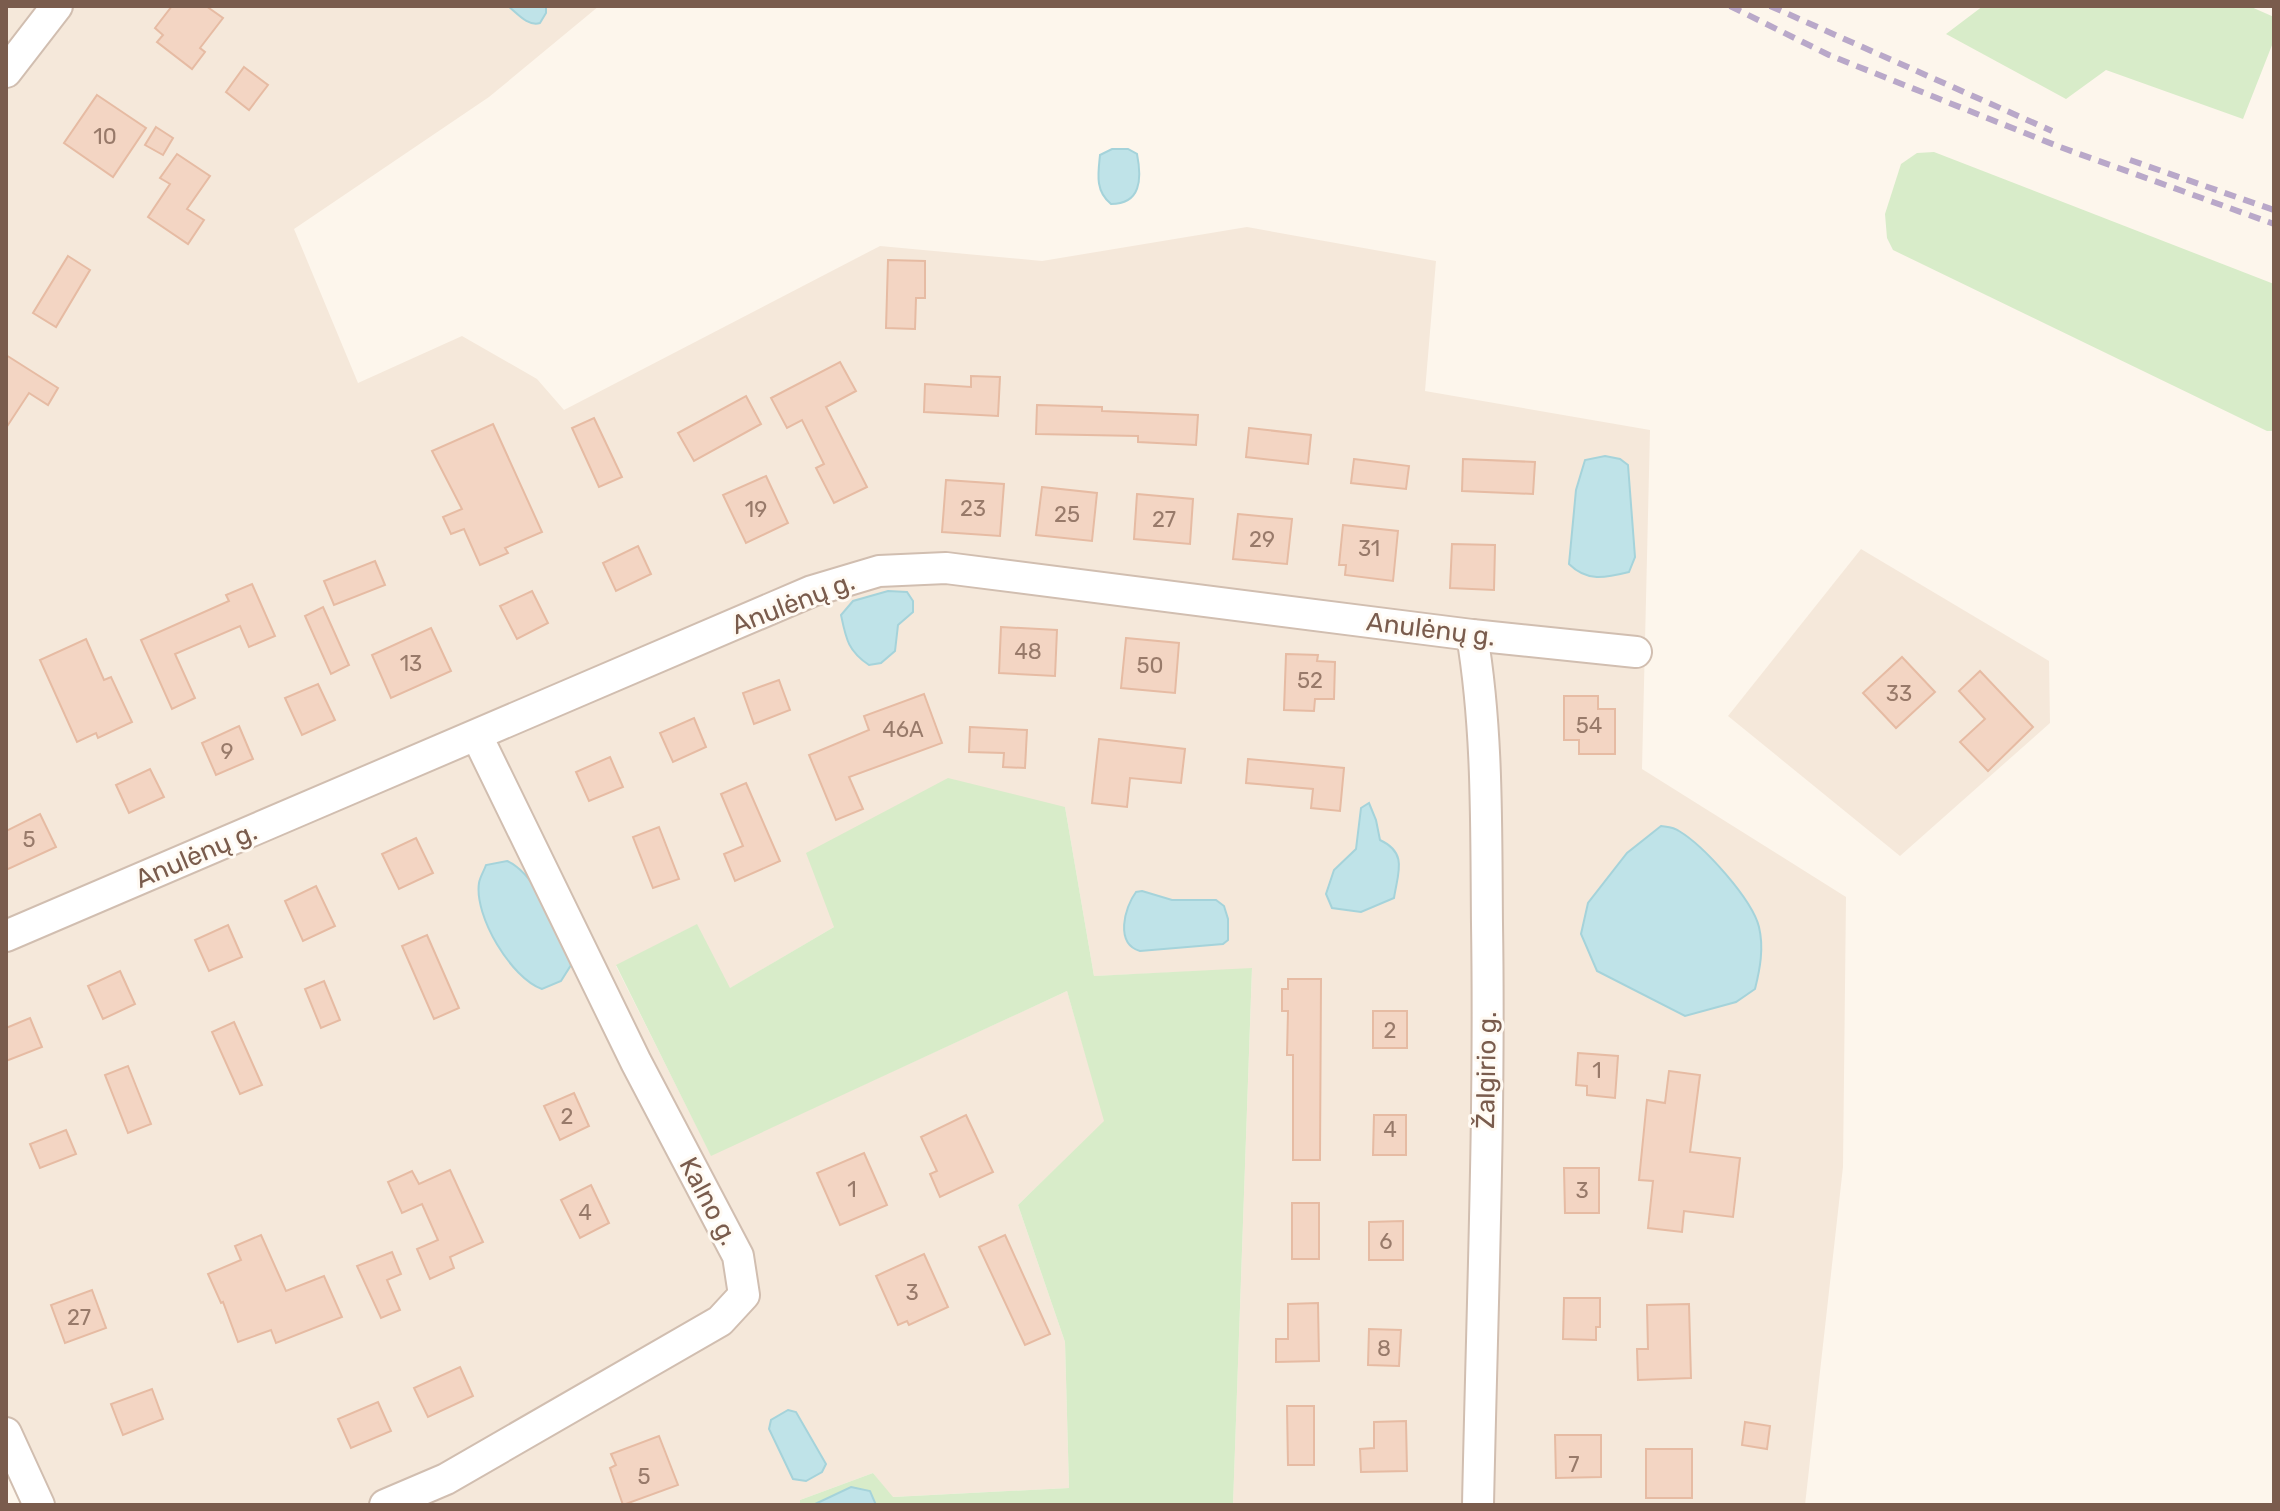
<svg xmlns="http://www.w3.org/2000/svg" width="2280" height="1511" font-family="Rubik,sans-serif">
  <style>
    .residential { fill: #f5e8da }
    .green { fill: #d8ecc9 }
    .water { fill: #bfe3e8; stroke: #a5d3da; stroke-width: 2 }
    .building { fill: #f3d5c3; stroke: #e6bba3; stroke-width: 2 }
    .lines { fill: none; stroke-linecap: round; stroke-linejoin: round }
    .street-casing { stroke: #d1beb0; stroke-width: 34 }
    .street { stroke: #fff; stroke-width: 30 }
    .rail { stroke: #b9a8c9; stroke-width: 6; stroke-dasharray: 12 8; stroke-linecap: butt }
    .labels { text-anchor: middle; stroke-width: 6; stroke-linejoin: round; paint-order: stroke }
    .number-label { font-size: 22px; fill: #987a6a }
    .street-label { font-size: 26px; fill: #7a5c4d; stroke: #fffaf3 }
  </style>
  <rect width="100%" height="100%" fill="#fdf6ec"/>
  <!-- residential -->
  <g class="residential">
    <polygon points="6,6 599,6 489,97 294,229 358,383 462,336 537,379 564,410 880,246 1042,261 1247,227 1436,261 1425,391 1650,430 1642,769 1846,897 1843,1167 1805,1505 1233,1505 1252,969 1094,976 1065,807 834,927 729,989 696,925 616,966 711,1155 1067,991 1105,1121 1018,1205 1065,1342 1069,1488 892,1497 873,1473 800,1500 800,1505 22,1505 6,1471"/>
    <polygon points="1861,549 2049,661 2050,723 1900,856 1728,716"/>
  </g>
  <!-- green -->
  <g class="green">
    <polygon points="1983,6 2249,6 2274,17 2274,40 2243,119 2106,70 2066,99 1946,34"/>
    <polygon points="1934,152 2274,284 2274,431 2267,431 1893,250 1887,238 1885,214 1901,164 1917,153"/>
    <polygon points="948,778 1065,807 1094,976 1252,968 1233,1505 876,1505 870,1491 813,1505 800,1505 800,1500 873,1473 893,1497 1069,1488 1065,1342 1018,1205 1104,1121 1067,991 711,1156 616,965 697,924 730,988 834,927 806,853"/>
  </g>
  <!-- water -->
  <g class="water">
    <path d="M508 6H546V13L540 23C528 27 517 13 508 6Z"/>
    <path d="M1112 149H1128L1137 154C1142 179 1141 204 1111 204 1095 191 1098 174 1100 155Z"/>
    <path d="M1605 456 1620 459 1628 465 1635 557 1629 572C1605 578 1587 582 1569 564L1576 490 1585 460Z"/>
    <path d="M888 591 907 592 913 601V612L898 625 895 651 881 663 869 665C848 651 846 639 841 615L853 601Z"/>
    <path d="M1369 803 1376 820 1380 840C1408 853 1398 872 1394 898L1361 912 1332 908 1326 894 1334 870 1356 849 1361 808Z"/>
    <path d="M1661 826C1668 827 1674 827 1679 831 1704 846 1752 899 1759 927 1764 948 1760 969 1755 989L1736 1002 1685 1016 1597 971 1581 934 1588 903 1627 853Z"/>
    <path d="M507 861C538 875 560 933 571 965L561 981 542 989C511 978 474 916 479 883 480 877 484 871 486 865Z"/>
    <path d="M1142 891 1172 900H1216L1224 906 1228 919V940L1223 944 1140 951C1115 944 1124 908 1136 892Z"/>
    <polygon points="788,1410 796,1412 826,1464 822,1472 806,1481 793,1479 769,1429 771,1420"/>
    <polygon points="851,1487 870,1491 876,1505 813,1505"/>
  </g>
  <!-- building -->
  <g class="building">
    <polygon points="172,6 206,6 223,18 200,48 205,52 192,69 157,42 163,35 155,28"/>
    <polygon points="244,67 268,85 249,110 226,92"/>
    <polygon points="97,95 146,128 113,177 64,143"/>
    <polygon points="156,127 173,138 163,155 145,145"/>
    <polygon points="177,154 210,176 187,209 204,220 188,244 148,217 170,184 160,178"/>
    <polygon points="68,256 90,270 56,327 33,313"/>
    <polygon points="888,260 925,261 925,298 916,298 915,329 886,328"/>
    <polygon points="6,355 58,388 48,405 29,393 6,428"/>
    <polygon points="840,362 856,391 826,407 867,487 834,503 816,468 824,464 802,420 787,428 771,398"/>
    <polygon points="971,376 1000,377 998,416 924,412 925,384 971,387"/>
    <polygon points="746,396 761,424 694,461 678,433"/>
    <polygon points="1037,405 1102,407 1102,411 1198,415 1196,445 1138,442 1138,436 1036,434"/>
    <polygon points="594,418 622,477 599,487 572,428"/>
    <polygon points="493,424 542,532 505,548 508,553 480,565 464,529 451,534 443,517 462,509 432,451"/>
    <polygon points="1249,428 1311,435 1308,464 1246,457"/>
    <polygon points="1354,459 1409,466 1406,489 1351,483"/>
    <polygon points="1463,459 1535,462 1533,494 1462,491"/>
    <polygon points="766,476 788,523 746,543 723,495"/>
    <polygon points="946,480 1004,484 1000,536 942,532"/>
    <polygon points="1042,487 1097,493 1092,541 1036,535"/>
    <polygon points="1137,494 1193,499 1190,544 1134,539"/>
    <polygon points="1238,514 1292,519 1287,564 1233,559"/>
    <polygon points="1343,525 1398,531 1393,581 1345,575 1346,565 1339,565"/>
    <polygon points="1452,544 1495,545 1494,590 1450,588"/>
    <polygon points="638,546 651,574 616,591 603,563"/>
    <polygon points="375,561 385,585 334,605 324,581"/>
    <polygon points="252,584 275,636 249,647 240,626 175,654 195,698 172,709 141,640 229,601 226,595"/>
    <polygon points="532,591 548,623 517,639 500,606"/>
    <polygon points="323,607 349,665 331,674 305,616"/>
    <polygon points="1001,627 1057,630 1055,676 999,673"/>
    <polygon points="431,628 451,671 391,698 372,655"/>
    <polygon points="1126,638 1179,643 1175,693 1121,688"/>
    <polygon points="86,639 104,680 111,677 132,722 98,738 96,733 77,742 40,660"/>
    <polygon points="1286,654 1318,655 1317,661 1335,662 1334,699 1315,699 1314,711 1284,710"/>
    <polygon points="1902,657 1935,692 1896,728 1863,693"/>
    <polygon points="1980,671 2033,727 1988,771 1960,742 1985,719 1959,691"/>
    <polygon points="779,680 790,710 754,724 743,693"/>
    <polygon points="318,684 335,720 302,735 285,698"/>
    <polygon points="924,694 942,743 849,777 863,809 836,820 809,755 869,730 864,716"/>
    <polygon points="1564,696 1598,696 1598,709 1615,709 1615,754 1579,754 1579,740 1564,740"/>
    <polygon points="694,718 706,747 673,762 660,733"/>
    <polygon points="239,726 253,759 216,775 202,743"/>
    <polygon points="970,727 1027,730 1025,768 1003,767 1004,753 969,752"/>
    <polygon points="1099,739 1185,749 1181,783 1130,778 1127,807 1092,803"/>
    <polygon points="610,757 623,787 589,801 576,772"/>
    <polygon points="1248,759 1344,768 1340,811 1311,808 1313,789 1246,783"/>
    <polygon points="150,769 164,797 129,813 116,785"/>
    <polygon points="746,783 780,861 735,881 724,854 743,846 721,794"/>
    <polygon points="40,814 56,847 6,870 6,831"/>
    <polygon points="659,827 679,879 653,888 633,837"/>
    <polygon points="416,838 433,873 399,889 382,854"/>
    <polygon points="316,886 335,926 303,941 285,901"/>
    <polygon points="228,925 242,957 209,971 195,940"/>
    <polygon points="427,935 459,1008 434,1019 402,946"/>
    <polygon points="120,971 135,1004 103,1019 88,986"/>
    <polygon points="1288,979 1321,979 1320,1160 1293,1160 1293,1055 1287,1055 1288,1011 1282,1011 1282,989 1288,989"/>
    <polygon points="324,981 340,1020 321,1028 305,989"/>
    <rect x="1373" y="1011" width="34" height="37"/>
    <polygon points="30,1018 42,1047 6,1061 6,1028"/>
    <polygon points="234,1022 262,1085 240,1094 212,1032"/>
    <polygon points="1578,1053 1618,1056 1615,1098 1587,1095 1587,1086 1576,1085"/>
    <polygon points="128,1066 151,1124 128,1133 105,1075"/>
    <polygon points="1669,1071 1700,1075 1690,1152 1740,1158 1733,1217 1684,1211 1682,1232 1648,1228 1653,1181 1639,1180 1647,1100 1665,1103"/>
    <polygon points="574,1093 589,1126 560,1140 544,1106"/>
    <polygon points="966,1115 993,1172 940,1197 930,1174 937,1171 921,1137"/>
    <polygon points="1374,1115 1406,1115 1406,1155 1373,1155"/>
    <polygon points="66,1130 76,1154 40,1168 30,1144"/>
    <polygon points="864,1153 887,1205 840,1225 817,1173"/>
    <polygon points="1564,1168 1599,1168 1599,1213 1565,1213"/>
    <polygon points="450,1170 483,1242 450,1257 454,1268 430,1279 417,1249 438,1240 422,1204 402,1213 388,1182 412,1171 419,1184"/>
    <polygon points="591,1185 609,1223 580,1238 561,1200"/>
    <rect x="1292" y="1203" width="27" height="56"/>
    <polygon points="1403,1221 1403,1260 1369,1260 1369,1222"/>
    <polygon points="261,1235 286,1291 324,1276 342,1317 276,1343 271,1330 238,1342 223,1302 221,1303 208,1274 241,1260 235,1246"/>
    <polygon points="1005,1235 1050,1334 1025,1345 979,1247"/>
    <polygon points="392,1252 401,1274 387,1280 400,1310 381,1318 357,1266"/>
    <polygon points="924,1254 948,1307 909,1325 907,1321 898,1325 876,1276"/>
    <polygon points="92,1290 106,1328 65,1343 51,1305"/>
    <polygon points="1564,1298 1600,1298 1600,1327 1596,1327 1596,1340 1563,1339"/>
    <polygon points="1318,1303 1319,1361 1276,1362 1276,1339 1288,1339 1288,1304"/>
    <polygon points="1689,1304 1691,1378 1638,1380 1637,1349 1648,1349 1647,1305"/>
    <polygon points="1369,1329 1401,1330 1399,1366 1368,1365"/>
    <polygon points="460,1367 473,1396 428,1417 414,1388"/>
    <polygon points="152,1389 163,1419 123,1435 111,1404"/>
    <polygon points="378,1402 391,1431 351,1448 338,1419"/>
    <polygon points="1287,1406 1314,1406 1314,1465 1288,1465"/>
    <polygon points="1406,1421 1407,1471 1361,1472 1360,1449 1374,1448 1374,1422"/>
    <polygon points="1745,1422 1770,1426 1767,1449 1742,1445"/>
    <polygon points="1555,1435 1601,1435 1601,1477 1556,1478"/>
    <polygon points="659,1436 678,1485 623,1505 610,1468 616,1465 611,1454"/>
    <rect x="1646" y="1449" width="46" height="49"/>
  </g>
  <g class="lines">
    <defs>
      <g id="street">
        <polyline points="6,72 57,6"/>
        <path d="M1472 635C1488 731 1486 827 1487 924 1490 1118 1482 1312 1478 1505"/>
        <polyline points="6,936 812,591 879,571 946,568 1472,635 1636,652"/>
        <polyline points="6,1433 39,1505"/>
        <polyline points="385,1505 446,1479 720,1321 744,1295 738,1256 636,1062 477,736"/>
      </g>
    </defs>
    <!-- street casing -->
    <use href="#street" class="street-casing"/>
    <!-- street -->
    <use href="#street" class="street"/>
    <!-- rail -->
    <g class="rail">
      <polyline points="1730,6 1829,55 2060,147 2274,224"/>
      <polyline points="1770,6 2052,131"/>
      <polyline points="2130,160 2274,210"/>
    </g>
  </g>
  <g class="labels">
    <!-- number labels -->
    <g class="number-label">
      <text x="105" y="144">10</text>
      <text x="973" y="516">23</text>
      <text x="756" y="517">19</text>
      <text x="1067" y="522">25</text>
      <text x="1164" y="527">27</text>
      <text x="1262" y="547">29</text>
      <text x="1369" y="556">31</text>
      <text x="1028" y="659">48</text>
      <text x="411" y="671">13</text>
      <text x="1150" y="673">50</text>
      <text x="1310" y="688">52</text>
      <text x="1899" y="701">33</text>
      <text x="1589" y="733">54</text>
      <text x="903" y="737">46A</text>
      <text x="227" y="759">9</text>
      <text x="29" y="847">5</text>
      <text x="1390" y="1038">2</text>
      <text x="1597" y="1078">1</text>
      <text x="567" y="1124">2</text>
      <text x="1390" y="1137">4</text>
      <text x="852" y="1197">1</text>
      <text x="1582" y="1198">3</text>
      <text x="585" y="1220">4</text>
      <text x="1386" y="1249">6</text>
      <text x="912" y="1300">3</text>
      <text x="79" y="1325">27</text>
      <text x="1384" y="1356">8</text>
      <text x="1574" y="1472">7</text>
      <text x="644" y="1484">5</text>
    </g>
    <!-- street labels -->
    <g class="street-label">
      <text transform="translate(793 603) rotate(-21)" y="9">Anulėnų g.</text>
      <text transform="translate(1431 629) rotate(7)" y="9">Anulėnų g.</text>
      <text transform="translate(196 855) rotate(-23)" y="9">Anulėnų g.</text>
      <text transform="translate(1486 1070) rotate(-89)" y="9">Žalgirio g.</text>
      <text transform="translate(709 1201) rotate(62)" y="9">Kalno g.</text>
    </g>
  </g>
  <!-- border -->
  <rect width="2280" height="1511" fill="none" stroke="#7a5c4d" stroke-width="16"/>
</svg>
